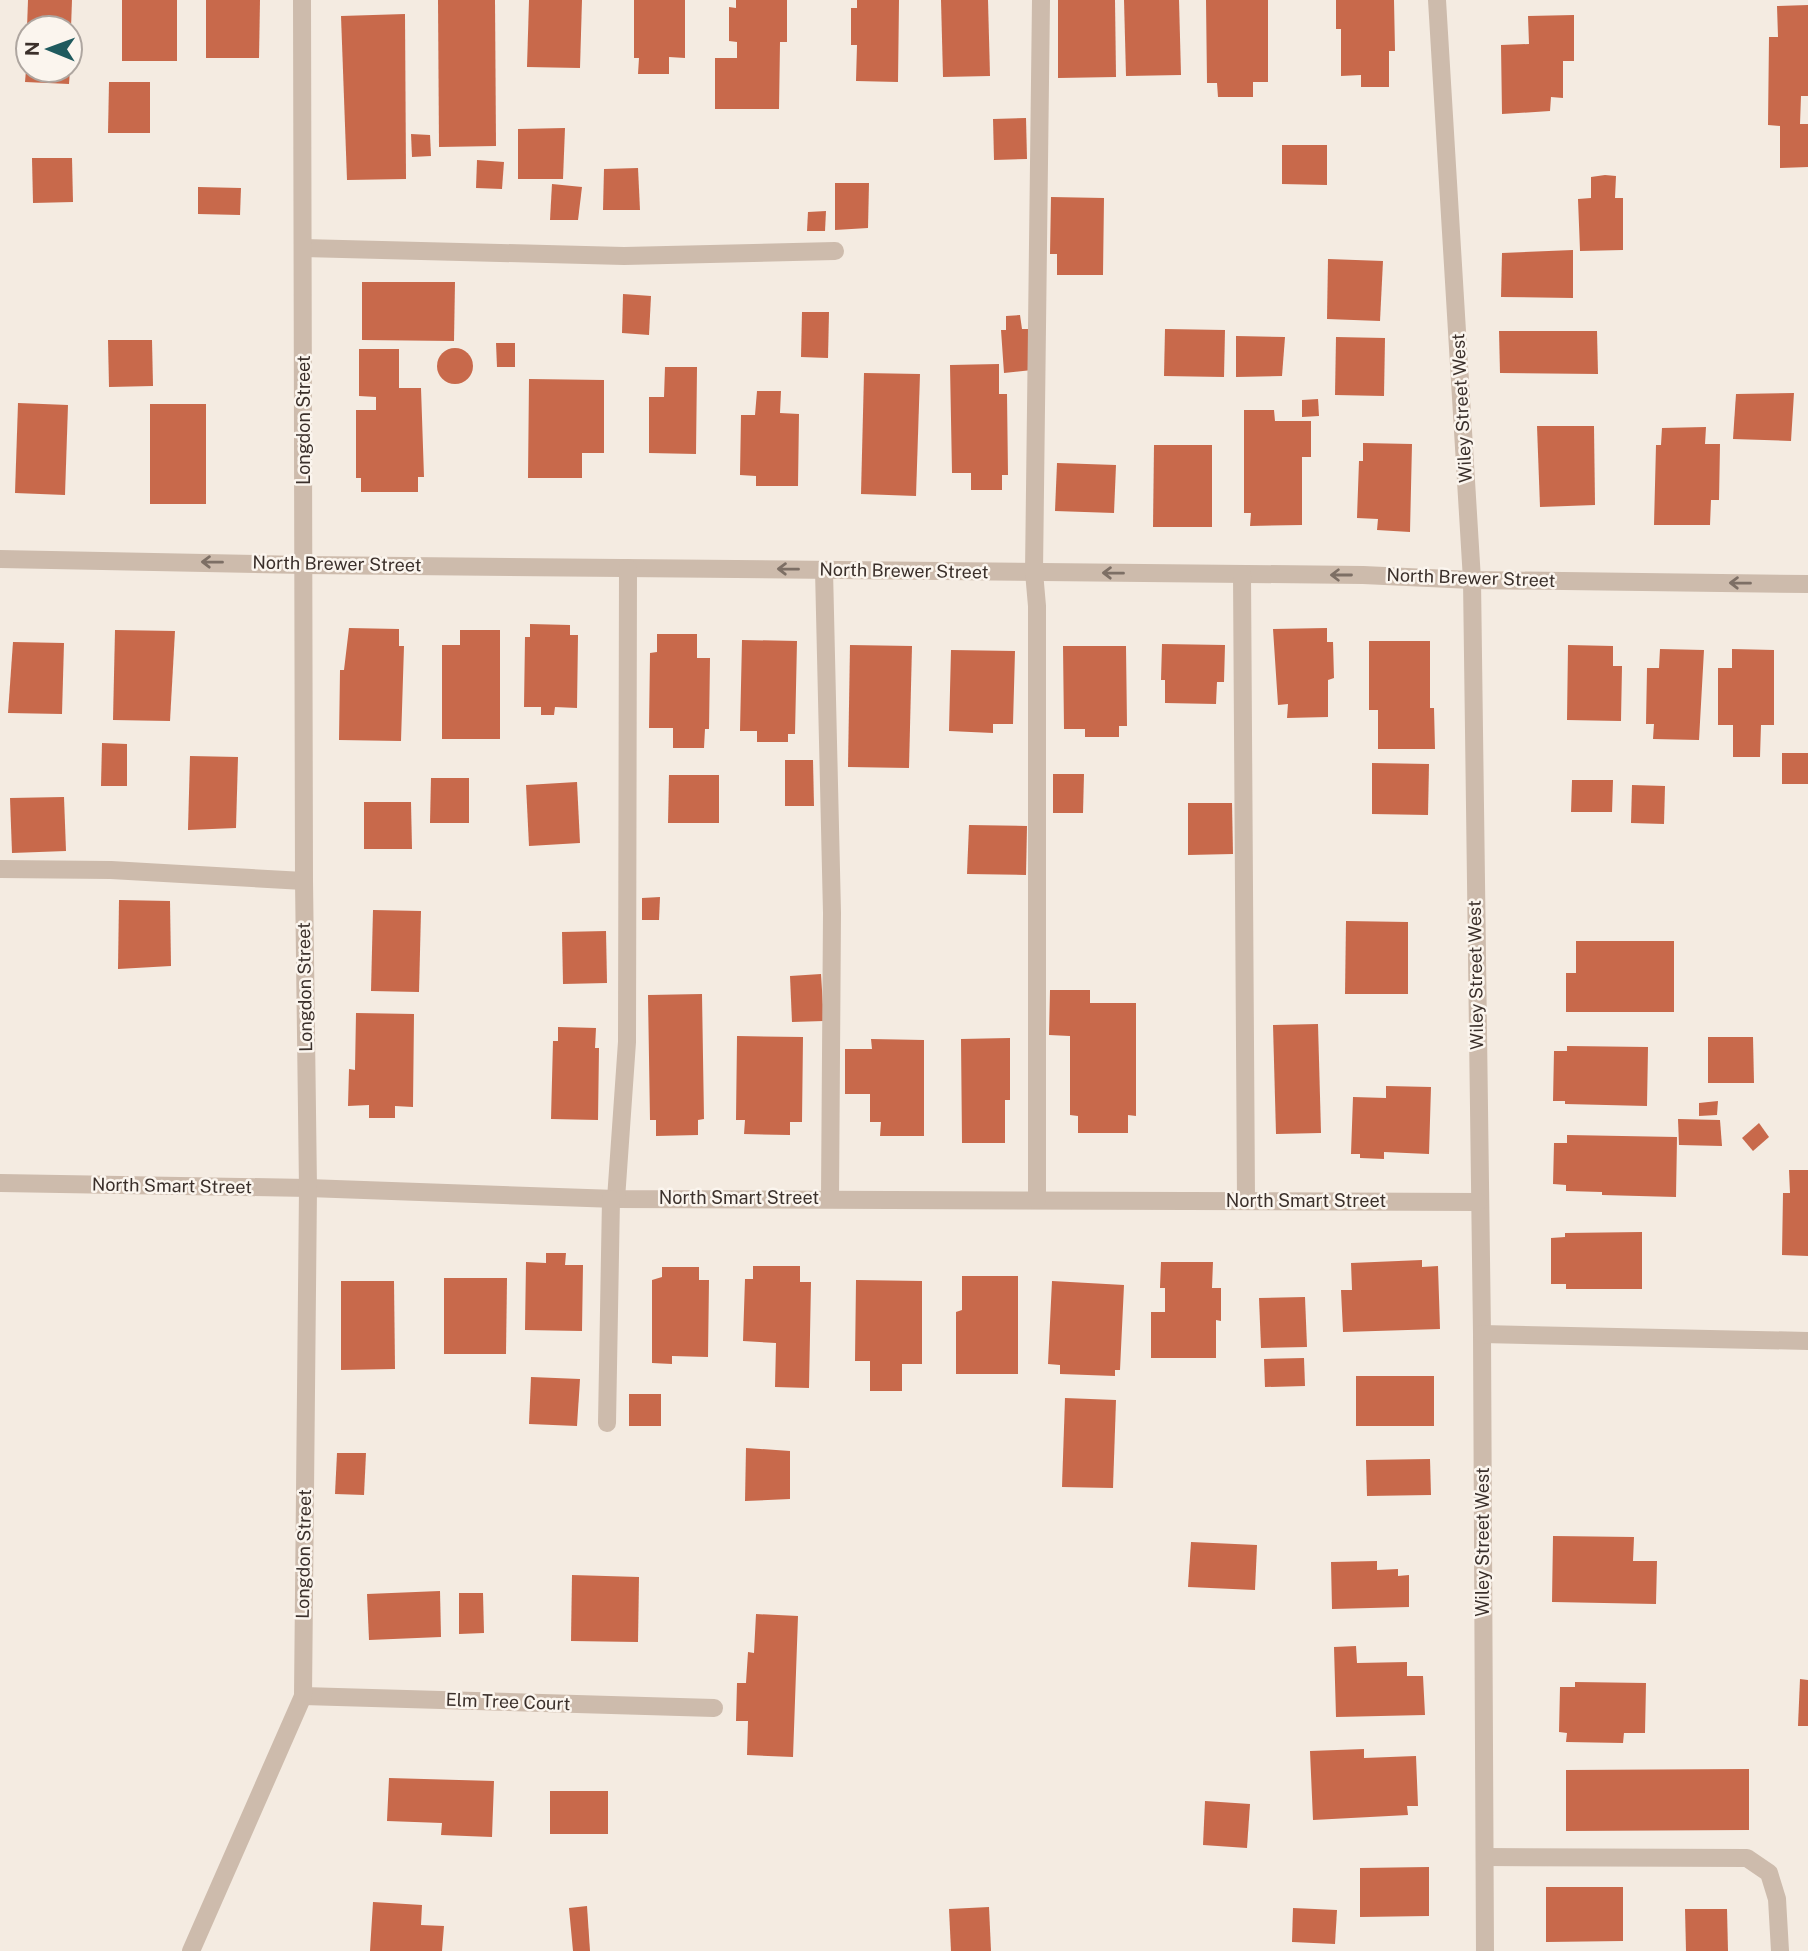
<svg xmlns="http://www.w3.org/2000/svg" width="1808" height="1951" font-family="'Public Sans',sans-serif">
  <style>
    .building { fill: #c8694b }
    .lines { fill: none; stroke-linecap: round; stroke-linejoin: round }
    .minor { stroke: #cdbbac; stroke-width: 18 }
    .oneway { stroke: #7d6f65 }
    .labels { text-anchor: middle; stroke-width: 5; stroke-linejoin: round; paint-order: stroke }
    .street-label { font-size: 18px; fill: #3b302b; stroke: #fbf5ee }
  </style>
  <rect width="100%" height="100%" fill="#f4ebe1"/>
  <!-- building -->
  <g class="building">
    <polygon points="28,0 72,0 71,28 27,28"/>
    <rect x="122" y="0" width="55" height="61"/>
    <polygon points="206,0 260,0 259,58 206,58"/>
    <polygon points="438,0 495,0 496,146 439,147"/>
    <polygon points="529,0 582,0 580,68 527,67"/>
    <polygon points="634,0 685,0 685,58 669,57 669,74 638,74 639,58 634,58"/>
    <polygon points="736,0 787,0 787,42 780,42 779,109 715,109 715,58 737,58 737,42 729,41 729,7 736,8"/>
    <polygon points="857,0 899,0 898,82 856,81 857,45 851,45 851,8 857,8"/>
    <polygon points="941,0 988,0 990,76 943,77"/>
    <polygon points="1058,0 1115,0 1116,77 1058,78"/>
    <polygon points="1124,0 1179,0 1181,75 1126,76"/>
    <polygon points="1206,0 1268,0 1268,82 1253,82 1253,97 1218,97 1217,83 1207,83"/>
    <polygon points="1336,0 1394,0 1395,51 1389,51 1389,87 1361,87 1361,75 1341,76 1341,29 1336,29"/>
    <polygon points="1808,5 1808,96 1801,96 1800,124 1808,124 1808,167 1780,168 1780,126 1768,125 1769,37 1778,37 1777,6"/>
    <polygon points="405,14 406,179 347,180 341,16"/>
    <polygon points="1574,15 1574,61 1563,61 1563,98 1551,97 1550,111 1502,114 1501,45 1529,44 1528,16"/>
    <polygon points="26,70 70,70 69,84 25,82"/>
    <polygon points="109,82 150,82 150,133 108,133"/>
    <polygon points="1026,118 1027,159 994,160 993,119"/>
    <polygon points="565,128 563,179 518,179 518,129"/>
    <polygon points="411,134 430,135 431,156 412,157"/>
    <polygon points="1282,145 1327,145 1327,185 1282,184"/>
    <polygon points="32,158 72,158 73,202 33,203"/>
    <polygon points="477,160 504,162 502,189 476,188"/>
    <polygon points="638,168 640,210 603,210 604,169"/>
    <polygon points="1605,175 1616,176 1615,198 1623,198 1623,250 1580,251 1578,199 1591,198 1591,177"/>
    <polygon points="835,183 869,183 868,228 835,230"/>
    <polygon points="552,184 582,187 578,220 550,220"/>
    <polygon points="198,187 241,188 240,215 198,214"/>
    <polygon points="1051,197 1104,198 1103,275 1057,275 1057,254 1050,254"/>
    <polygon points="826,211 825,231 807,231 808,212"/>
    <polygon points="1573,250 1573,298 1501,297 1502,253"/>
    <polygon points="1328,259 1383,261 1380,321 1327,319"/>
    <polygon points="362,282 455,282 454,341 362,340"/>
    <polygon points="623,294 651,296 649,335 622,333"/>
    <polygon points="802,312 829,312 828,358 801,357"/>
    <polygon points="1020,315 1022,329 1030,329 1032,370 1004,373 1001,330 1006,330 1006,316"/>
    <polygon points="1165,329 1225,330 1224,377 1164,376"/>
    <polygon points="1499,331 1597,331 1598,374 1500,373"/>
    <polygon points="1236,336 1285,337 1282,376 1236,377"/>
    <polygon points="1336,337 1385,338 1384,396 1335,395"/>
    <polygon points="108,340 152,340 153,386 109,387"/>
    <polygon points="496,343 515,343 515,367 497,367"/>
    <circle cx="455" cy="366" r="18"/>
    <polygon points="359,349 399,349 399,388 421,388 424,477 418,477 418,492 361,492 361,478 356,478 356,410 376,410 376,397 359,396"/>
    <polygon points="999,364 999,394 1007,394 1008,475 1002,475 1002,490 971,490 971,473 952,473 950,365"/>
    <polygon points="665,367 697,367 696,454 649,453 649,397 664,397"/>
    <polygon points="864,373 920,374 916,496 861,494"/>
    <polygon points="529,379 604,380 604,453 582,453 582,478 528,478"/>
    <polygon points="757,391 781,391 780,413 799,414 798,486 756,486 756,476 740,475 741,415 755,415"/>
    <polygon points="1794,393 1791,441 1733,439 1736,394"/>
    <polygon points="1318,399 1319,416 1302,417 1302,400"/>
    <polygon points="18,403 68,405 65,495 15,493"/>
    <rect x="150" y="404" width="56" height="100"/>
    <polygon points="1244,410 1274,410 1275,421 1311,421 1311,457 1302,457 1302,525 1250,526 1251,513 1244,513"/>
    <polygon points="1537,426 1594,426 1595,505 1540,507"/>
    <polygon points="1706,427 1705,444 1720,444 1719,500 1711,500 1710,525 1654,525 1656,445 1661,445 1662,428"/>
    <polygon points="1363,443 1412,444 1410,532 1377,530 1378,519 1357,518 1359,461 1363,461"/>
    <polygon points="1154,445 1212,445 1212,527 1153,527"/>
    <polygon points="1057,463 1116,465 1114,513 1055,511"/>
    <polygon points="530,624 570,625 570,635 578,635 577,708 555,707 554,715 541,715 541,707 524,707 525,637 530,637"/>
    <polygon points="349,628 399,629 399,646 404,646 401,741 339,740 340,670 344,670"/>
    <polygon points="1327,628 1327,642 1333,642 1334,678 1328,680 1328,717 1287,718 1288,704 1278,705 1273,629"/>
    <polygon points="115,630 175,631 170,721 113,720"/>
    <polygon points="460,630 500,630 500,739 442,739 442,645 460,645"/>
    <polygon points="657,634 697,634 697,658 710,658 709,729 705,729 704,748 673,748 673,728 649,728 650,653 657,652"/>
    <polygon points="742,640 797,641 795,734 788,734 788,742 757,742 757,731 740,731"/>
    <polygon points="1369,641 1430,641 1430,708 1434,708 1435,749 1378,749 1378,710 1369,710"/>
    <polygon points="13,642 64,643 62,714 8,713"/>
    <polygon points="1162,644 1225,645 1224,682 1217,682 1216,704 1165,703 1165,680 1161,680"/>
    <polygon points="850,645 912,646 909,768 848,767"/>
    <polygon points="1568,645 1613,646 1613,666 1622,666 1621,721 1567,720"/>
    <polygon points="1063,646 1126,646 1127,726 1119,726 1119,737 1085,737 1085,729 1064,729"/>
    <polygon points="1660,649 1704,650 1699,740 1653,739 1654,724 1646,724 1647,668 1659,668"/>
    <polygon points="1732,649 1774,650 1774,725 1761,725 1760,757 1733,757 1733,725 1718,725 1718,668 1732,668"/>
    <polygon points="951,650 1015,651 1013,724 993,724 993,733 949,731"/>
    <polygon points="102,743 127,744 127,786 101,786"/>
    <rect x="1782" y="753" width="26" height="31"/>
    <polygon points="190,756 238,757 236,828 188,830"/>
    <polygon points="785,760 813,760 814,806 785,806"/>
    <polygon points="1372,763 1429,764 1428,815 1372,814"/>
    <polygon points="1053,774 1084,774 1083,813 1053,813"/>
    <polygon points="669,775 719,775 719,823 668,823"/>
    <polygon points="431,778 469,778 469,823 430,823"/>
    <polygon points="1572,780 1613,780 1612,812 1571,812"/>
    <polygon points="577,782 580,843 529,846 526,785"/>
    <polygon points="1632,785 1665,786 1664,824 1631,823"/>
    <polygon points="64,797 66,851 12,853 10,798"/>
    <polygon points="364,802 411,802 412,849 364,849"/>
    <polygon points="1188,803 1232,803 1233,854 1188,855"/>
    <polygon points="969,825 1027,826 1026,875 967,874"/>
    <polygon points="660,897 659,920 642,920 642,898"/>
    <polygon points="119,900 170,901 171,966 118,969"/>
    <polygon points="373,910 421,911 419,992 371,991"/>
    <polygon points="1346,921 1408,922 1408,994 1345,994"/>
    <polygon points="606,931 607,983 563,984 562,932"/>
    <polygon points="1576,941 1674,941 1674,1012 1566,1012 1566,973 1576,973"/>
    <polygon points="821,974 824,1021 792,1022 790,976"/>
    <polygon points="1050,990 1090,990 1090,1003 1136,1003 1136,1116 1128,1115 1128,1133 1078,1133 1078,1116 1070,1115 1070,1036 1049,1035"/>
    <polygon points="702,994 704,1119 698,1120 698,1135 656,1136 656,1120 650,1120 648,995"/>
    <polygon points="356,1013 414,1014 413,1107 395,1106 395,1118 369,1118 369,1105 348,1106 349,1069 355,1070"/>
    <polygon points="1318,1024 1321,1133 1276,1134 1273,1025"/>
    <polygon points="558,1027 596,1028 595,1048 599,1048 598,1120 551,1119 553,1041 558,1041"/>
    <polygon points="737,1036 803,1037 802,1122 790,1122 790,1135 744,1134 745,1120 736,1120"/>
    <polygon points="1708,1037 1753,1037 1754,1083 1708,1083"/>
    <polygon points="1010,1038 1010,1100 1005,1100 1005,1143 962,1143 961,1039"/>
    <polygon points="871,1039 924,1040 924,1136 880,1136 881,1122 870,1122 870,1094 845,1094 845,1049 872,1049"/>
    <polygon points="1567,1046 1648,1047 1647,1106 1565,1104 1565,1101 1553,1101 1554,1051 1567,1051"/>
    <polygon points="1386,1086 1431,1087 1429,1154 1384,1152 1384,1159 1360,1158 1360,1154 1351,1154 1353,1097 1386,1098"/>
    <polygon points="1718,1101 1717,1115 1699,1116 1699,1103"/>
    <polygon points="1678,1119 1720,1120 1722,1146 1679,1145"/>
    <polygon points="1759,1123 1769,1137 1753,1151 1742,1138"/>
    <polygon points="1567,1135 1677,1137 1676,1197 1602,1195 1602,1192 1566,1191 1566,1185 1553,1184 1554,1143 1567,1143"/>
    <polygon points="1789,1170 1808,1170 1808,1256 1782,1255 1783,1193 1790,1193"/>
    <polygon points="1642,1232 1642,1289 1566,1289 1566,1284 1551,1284 1551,1238 1565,1237 1565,1233"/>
    <polygon points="546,1253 566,1253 565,1265 583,1265 582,1331 525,1330 526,1262 546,1263"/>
    <polygon points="1422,1260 1422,1267 1438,1266 1440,1329 1343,1332 1341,1290 1352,1290 1351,1263"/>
    <polygon points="1161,1262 1213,1262 1212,1288 1221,1288 1221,1321 1216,1320 1216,1358 1151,1358 1151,1312 1165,1312 1165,1288 1160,1288"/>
    <polygon points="753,1266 800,1266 800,1282 811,1282 809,1388 775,1387 776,1343 743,1341 745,1279 753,1279"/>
    <polygon points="662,1267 699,1267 699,1280 709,1280 708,1357 672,1356 672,1364 652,1363 652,1280 662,1277"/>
    <polygon points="962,1276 1018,1276 1018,1374 956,1374 956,1312 962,1310"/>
    <polygon points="444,1278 507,1278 506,1354 444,1354"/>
    <polygon points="856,1280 922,1281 922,1364 902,1364 902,1391 870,1391 870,1361 855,1361"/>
    <polygon points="341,1281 394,1281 395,1369 341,1370"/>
    <polygon points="1052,1281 1124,1285 1120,1370 1115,1370 1115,1376 1060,1374 1060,1365 1048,1364"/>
    <polygon points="1305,1297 1307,1347 1261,1348 1259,1298"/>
    <polygon points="1304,1358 1305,1386 1265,1387 1264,1359"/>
    <rect x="1356" y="1376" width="78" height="50"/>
    <polygon points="531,1377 580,1379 577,1426 529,1424"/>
    <rect x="629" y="1394" width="32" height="32"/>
    <polygon points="1065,1398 1116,1400 1113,1488 1062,1487"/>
    <polygon points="746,1448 790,1451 790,1499 745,1501"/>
    <polygon points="337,1453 366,1453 364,1495 335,1494"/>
    <polygon points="1430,1459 1431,1495 1367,1496 1366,1460"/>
    <polygon points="1553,1536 1634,1537 1633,1561 1657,1561 1656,1604 1552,1602"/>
    <polygon points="1191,1542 1257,1545 1255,1590 1188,1587"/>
    <polygon points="1377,1561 1377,1570 1398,1569 1398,1576 1409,1575 1409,1607 1332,1609 1331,1562"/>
    <polygon points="572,1575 639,1577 638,1642 571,1641"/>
    <polygon points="440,1591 441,1637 369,1640 367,1594"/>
    <polygon points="459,1593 483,1593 484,1633 459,1634"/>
    <polygon points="756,1614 798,1616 793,1757 747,1755 748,1721 736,1721 737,1683 746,1683 748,1652 754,1653"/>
    <polygon points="1356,1646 1357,1663 1407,1662 1407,1676 1423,1676 1425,1715 1336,1717 1334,1647"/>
    <polygon points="1800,1679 1808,1680 1808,1726 1798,1726"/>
    <polygon points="1575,1682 1646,1683 1645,1733 1624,1733 1623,1743 1566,1742 1567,1733 1559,1732 1560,1687 1575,1687"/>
    <polygon points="1364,1749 1364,1758 1416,1756 1418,1806 1407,1806 1408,1815 1313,1820 1310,1751"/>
    <polygon points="1749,1769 1749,1830 1566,1831 1566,1770"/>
    <polygon points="389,1778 494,1781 492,1837 441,1835 442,1823 387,1821"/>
    <rect x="550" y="1791" width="58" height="43"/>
    <polygon points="1205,1801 1250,1804 1247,1848 1203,1845"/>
    <polygon points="1429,1867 1429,1916 1360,1917 1360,1868"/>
    <polygon points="1546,1887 1623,1887 1623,1941 1546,1942"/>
    <polygon points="373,1902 422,1905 421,1925 444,1926 442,1951 370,1951"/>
    <polygon points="587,1906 590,1951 573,1951 569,1908"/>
    <polygon points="989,1907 991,1951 951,1951 949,1909"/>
    <polygon points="1293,1908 1337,1910 1335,1944 1292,1942"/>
    <polygon points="1685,1909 1727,1909 1728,1951 1686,1951"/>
  </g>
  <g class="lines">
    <!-- minor -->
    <g class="minor">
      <polyline points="1437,0 1472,580 1482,1334 1485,1951"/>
      <polyline points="303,248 624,256 835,251"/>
      <polyline points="0,559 304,565 1363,575 1472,580 1808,584"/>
      <polyline points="824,570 832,913 830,1198"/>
      <polyline points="1242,574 1246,1200"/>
      <polyline points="0,869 111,870 304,881"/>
      <polyline points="0,1183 308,1188 616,1199 1478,1202"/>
      <polyline points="616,1199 627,1042 628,568"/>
      <polyline points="1037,1200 1037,606 1034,572 1041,0"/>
      <polyline points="1482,1334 1808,1341"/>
      <polyline points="607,1423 611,1199"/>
      <polyline points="303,1696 714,1708"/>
      <polyline points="1485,1857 1747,1858 1769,1873 1777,1899 1780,1951"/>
      <polyline points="191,1951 303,1696 308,1188 304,881 302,0"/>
    </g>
  </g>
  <!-- one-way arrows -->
  <defs><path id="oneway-shaft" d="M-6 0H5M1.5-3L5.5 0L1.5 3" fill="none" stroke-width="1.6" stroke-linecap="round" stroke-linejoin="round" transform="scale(1.75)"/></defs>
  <g class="oneway">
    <use href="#oneway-shaft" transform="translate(212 562) rotate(-179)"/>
    <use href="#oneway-shaft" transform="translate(788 569) rotate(-179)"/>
    <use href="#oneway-shaft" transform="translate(1113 573) rotate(-179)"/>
    <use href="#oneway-shaft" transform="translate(1341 575) rotate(-180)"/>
    <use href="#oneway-shaft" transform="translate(1740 583) rotate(-179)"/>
  </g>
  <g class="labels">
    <!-- street labels -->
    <g class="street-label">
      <text transform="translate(1462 408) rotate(-93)" y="6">Wiley Street West</text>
      <text transform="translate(304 420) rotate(-90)" y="6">Longdon Street</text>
      <text transform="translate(337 564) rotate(1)" y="6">North Brewer Street</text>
      <text transform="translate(904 571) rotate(1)" y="6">North Brewer Street</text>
      <text transform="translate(1471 578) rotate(2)" y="6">North Brewer Street</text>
      <text transform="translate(1476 975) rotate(-91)" y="6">Wiley Street West</text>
      <text transform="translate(305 987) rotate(-91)" y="6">Longdon Street</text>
      <text transform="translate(172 1186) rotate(1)" y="6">North Smart Street</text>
      <text x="739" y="1204">North Smart Street</text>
      <text x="1306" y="1207">North Smart Street</text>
      <text transform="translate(1483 1542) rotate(-90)" y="6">Wiley Street West</text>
      <text transform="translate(304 1554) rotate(-89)" y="6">Longdon Street</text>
      <text transform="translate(508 1702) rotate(2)" y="6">Elm Tree Court</text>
    </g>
  </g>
  <!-- north arrow -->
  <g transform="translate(49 49) rotate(271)"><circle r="33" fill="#fbf5ee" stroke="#aea6a0" stroke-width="2"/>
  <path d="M0-5L12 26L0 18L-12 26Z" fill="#1f5a5e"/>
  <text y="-10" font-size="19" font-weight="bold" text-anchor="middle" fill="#3b302b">N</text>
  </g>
</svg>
